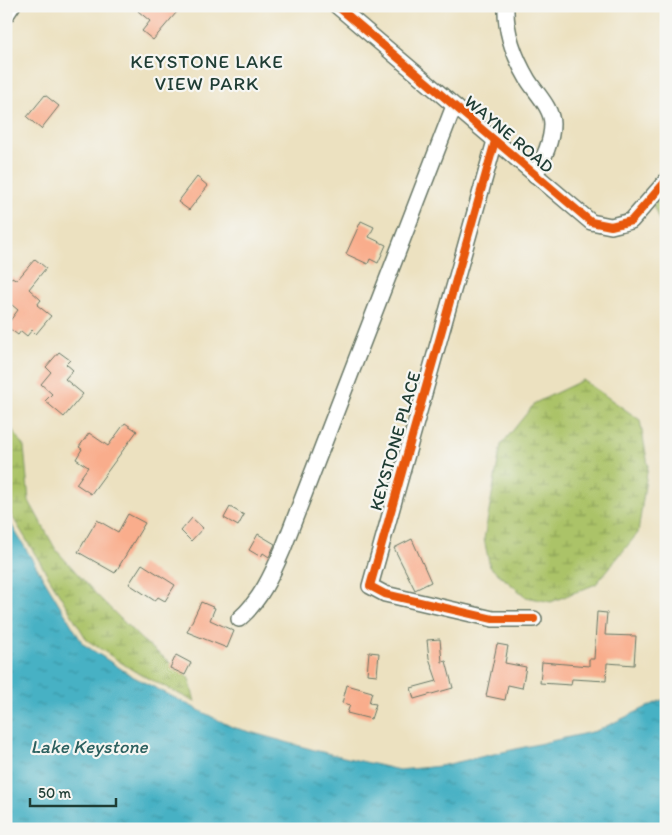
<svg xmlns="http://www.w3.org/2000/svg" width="672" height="835" font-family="Itim,sans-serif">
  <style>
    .wetland { fill: url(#wetland-marsh); stroke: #65804e }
    .water { fill: url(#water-ripples); stroke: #32777c }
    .building { fill: #f9ad8c }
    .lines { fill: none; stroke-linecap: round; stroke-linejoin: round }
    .minor-casing { stroke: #677665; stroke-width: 18 }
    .minor { stroke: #fff; stroke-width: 15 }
    .cycleway-casing { stroke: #f6f6f2; stroke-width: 11 }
    .cycleway { stroke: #e8590c; stroke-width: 8 }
    .labels { text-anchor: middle; stroke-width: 4.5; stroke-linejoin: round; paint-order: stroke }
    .street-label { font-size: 18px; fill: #1f3d34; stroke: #f6f6f2 }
    .neighbourhood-label { font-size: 19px; letter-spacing: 1px; fill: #1f3d34; stroke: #f6f6f2 }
    .water-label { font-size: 19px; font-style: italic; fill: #2b605f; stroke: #f6f6f2 }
  </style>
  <defs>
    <pattern id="wetland-marsh" width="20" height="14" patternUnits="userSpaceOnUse" patternTransform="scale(1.25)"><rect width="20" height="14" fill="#abc368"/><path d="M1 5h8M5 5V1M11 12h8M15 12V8" fill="none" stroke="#8ba056"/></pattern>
    <pattern id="water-ripples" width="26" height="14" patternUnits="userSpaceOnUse" patternTransform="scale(1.25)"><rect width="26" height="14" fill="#46b1c4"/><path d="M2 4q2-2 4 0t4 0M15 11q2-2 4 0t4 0" fill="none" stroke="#3a91a0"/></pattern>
  </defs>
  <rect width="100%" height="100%" fill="#f6f6f2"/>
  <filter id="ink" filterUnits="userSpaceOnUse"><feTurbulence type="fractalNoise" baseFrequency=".02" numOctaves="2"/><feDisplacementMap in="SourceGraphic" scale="10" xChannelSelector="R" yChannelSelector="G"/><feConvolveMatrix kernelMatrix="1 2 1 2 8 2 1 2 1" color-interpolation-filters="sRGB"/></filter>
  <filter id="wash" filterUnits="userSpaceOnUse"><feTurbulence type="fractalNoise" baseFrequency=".0096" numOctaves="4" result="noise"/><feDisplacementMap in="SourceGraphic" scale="20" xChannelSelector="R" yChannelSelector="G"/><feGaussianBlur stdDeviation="1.12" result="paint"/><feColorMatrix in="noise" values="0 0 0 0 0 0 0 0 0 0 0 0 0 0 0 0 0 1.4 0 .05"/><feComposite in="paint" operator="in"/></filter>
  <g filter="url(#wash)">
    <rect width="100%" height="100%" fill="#ece1c0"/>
    <!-- wetland -->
    <g class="wetland">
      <polygon points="666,191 666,237 653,205"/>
      <polygon points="583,380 640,420 648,465 638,533 596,584 551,602 526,597 490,567 484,539 501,445 535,403"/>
      <polygon points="6,420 24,447 29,501 56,550 95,593 142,640 189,678 195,702 134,671 87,640 6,506"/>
    </g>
    <!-- water -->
    <polygon class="water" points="6,516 83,644 132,676 232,727 318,751 399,770 440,766 596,731 666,698 666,829 6,829"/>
    <g id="blocks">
      <!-- building -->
      <g class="building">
        <polygon points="142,6 182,6 153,40 142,31 150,21 138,11"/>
        <polygon points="45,95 59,106 41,129 27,117"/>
        <polygon points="197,177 208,186 189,210 178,202"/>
        <polygon points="361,221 374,227 369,237 386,245 378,263 370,259 368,264 346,254"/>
        <polygon points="35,259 46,268 29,289 41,300 37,305 51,316 36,334 32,330 27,336 21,331 18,335 6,326 18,310 6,300 6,284 12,277 17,280"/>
        <polygon points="59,352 70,360 66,364 73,370 65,379 83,394 64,417 45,401 52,394 41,384 51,372 46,367"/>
        <polygon points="125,423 137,431 91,494 76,484 88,467 76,459 82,449 79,447 89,433 108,446"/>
        <polygon points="230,507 244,515 238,526 224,518"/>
        <polygon points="128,514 145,523 115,573 78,552 97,520 118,532"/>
        <polygon points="192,518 203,528 191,541 181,531"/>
        <polygon points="258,534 275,544 269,557 263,553 261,557 249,550"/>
        <polygon points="412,539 431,582 415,590 394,548"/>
        <polygon points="142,564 175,585 165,601 158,597 155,601 129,584"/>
        <polygon points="201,602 215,608 210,620 234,631 227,648 187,632"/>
        <polygon points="597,612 607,613 605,635 636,636 634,665 607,663 606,681 572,679 571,685 540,683 542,662 589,666 589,659 594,659"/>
        <polygon points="440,639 442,662 446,661 453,688 414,699 411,688 437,681 429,658 427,640"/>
        <polygon points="497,644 508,646 505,663 526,667 522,688 508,685 505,700 486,696"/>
        <polygon points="369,652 379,653 377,675 367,674"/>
        <polygon points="176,655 191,663 185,675 170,668"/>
        <polygon points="347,685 372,692 369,703 376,704 371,719 347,713 350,705 342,703"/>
      </g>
    </g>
  </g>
  <g filter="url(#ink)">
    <use href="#blocks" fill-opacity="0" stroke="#677665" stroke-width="1"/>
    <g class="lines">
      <defs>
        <g id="minor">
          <polyline points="337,6 591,222 611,226 631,221 666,181"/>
          <path d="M506 6C505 32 515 58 528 80 536 93 552 108 552 124 552 142 543 159 535 175"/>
          <polyline points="6,15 12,6"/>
          <polyline points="495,141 370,586 385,594 493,619 534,619"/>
          <path d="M239 619C260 601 272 575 283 549L454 106"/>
        </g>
      </defs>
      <!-- minor casing -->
      <use href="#minor" class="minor-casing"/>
      <!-- minor -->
      <use href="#minor" class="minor"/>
      <defs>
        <g id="cycleway">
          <polyline points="337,6 591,222 611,226 631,221 666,181"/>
          <polyline points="495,141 370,586 385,594 493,619 534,619"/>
        </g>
      </defs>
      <!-- cycleway casing -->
      <use href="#cycleway" class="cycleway-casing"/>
      <!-- cycleway -->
      <use href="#cycleway" class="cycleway"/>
    </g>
  </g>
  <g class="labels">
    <!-- street labels -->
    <g class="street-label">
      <text transform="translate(509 134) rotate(40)" y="6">WAYNE ROAD</text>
      <text transform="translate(395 441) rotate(-74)" y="6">KEYSTONE PLACE</text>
    </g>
    <!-- neighbourhood labels -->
    <g class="neighbourhood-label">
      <text x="207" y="68">KEYSTONE LAKE<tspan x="207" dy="22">VIEW PARK</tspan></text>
    </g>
    <!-- water labels -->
    <g class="water-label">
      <text x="89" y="753">Lake Keystone</text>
    </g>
  </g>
  <!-- margin -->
  <rect width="672" height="835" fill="none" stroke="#f6f6f2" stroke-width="25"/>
  <!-- scale -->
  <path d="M30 798v8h86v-8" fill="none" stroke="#1f3d34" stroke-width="2.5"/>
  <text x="38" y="798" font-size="15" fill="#1f3d34" stroke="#f6f6f2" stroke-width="4" paint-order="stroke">50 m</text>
</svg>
